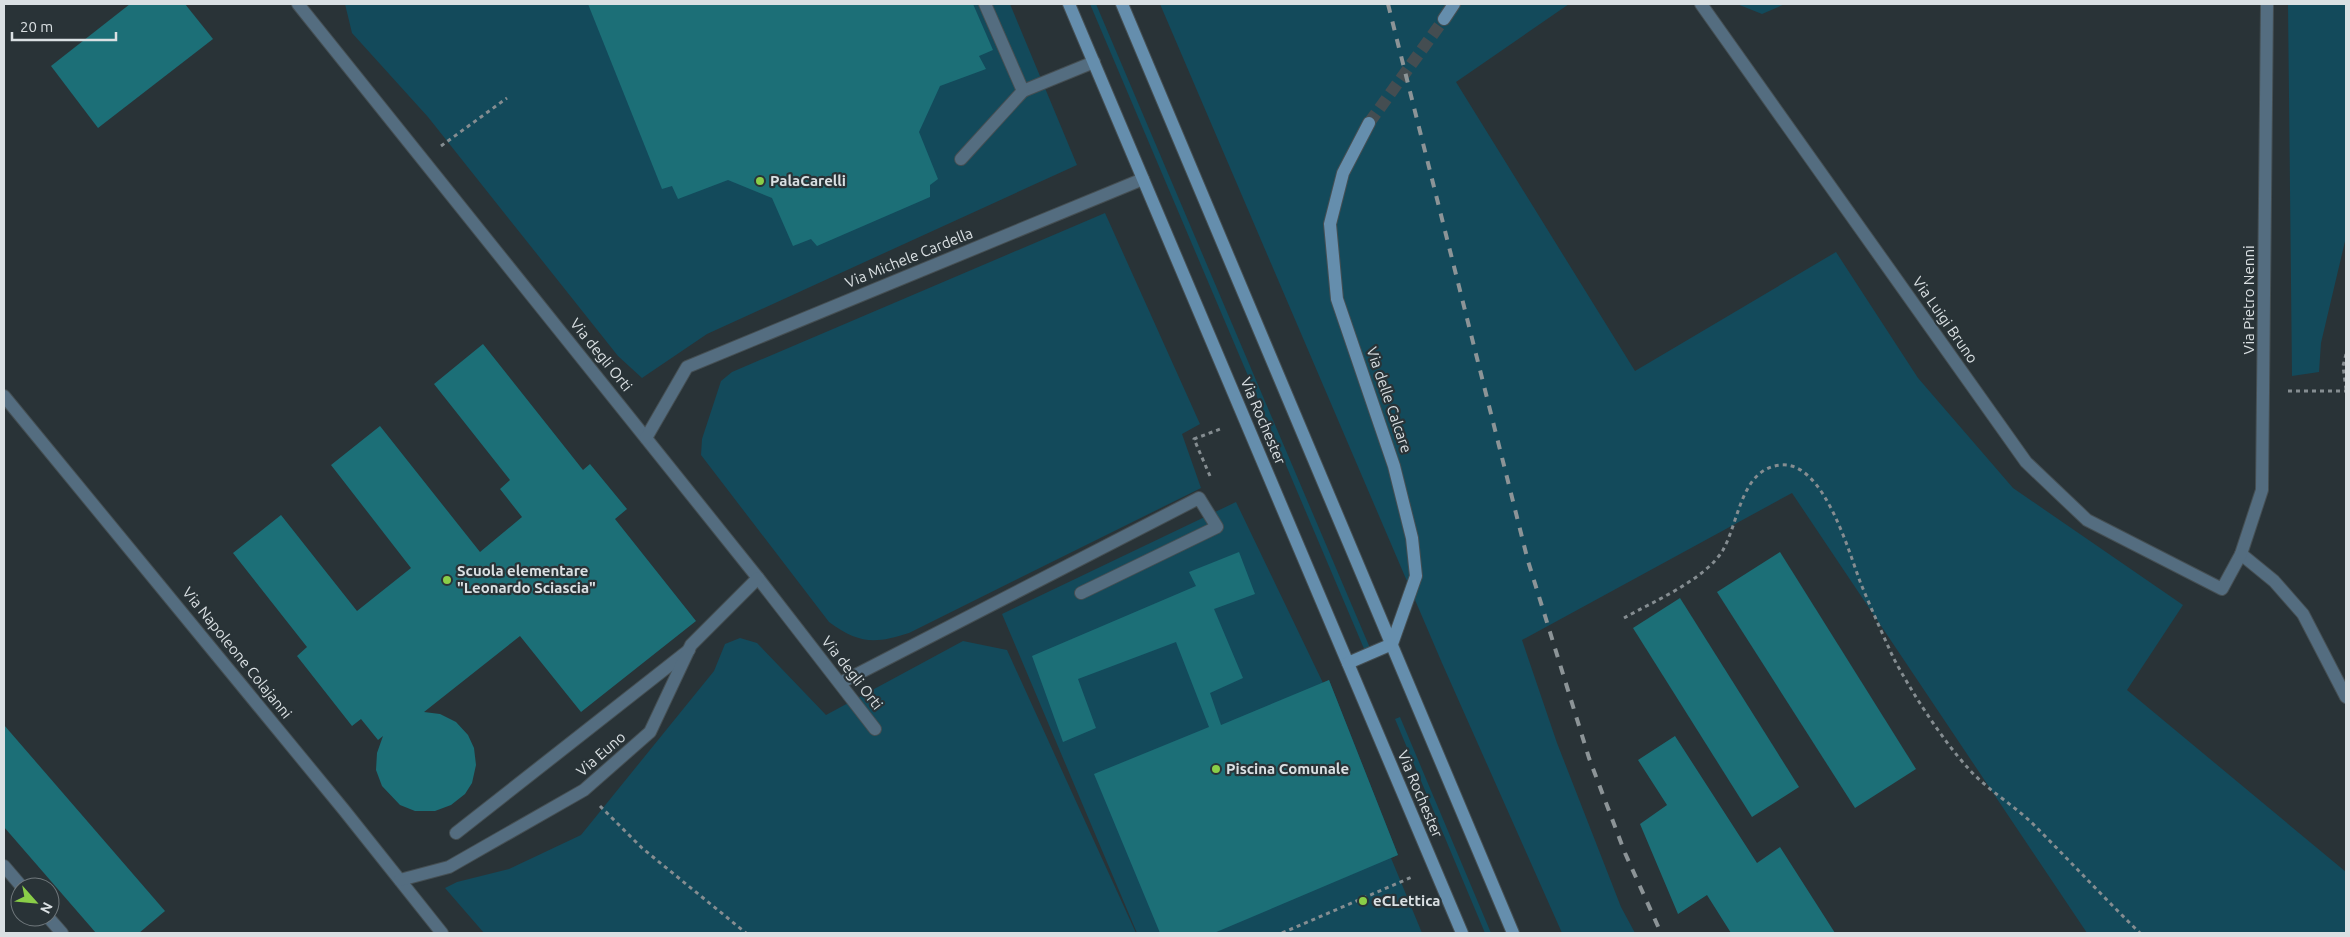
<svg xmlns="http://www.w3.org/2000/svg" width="2350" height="937" font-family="Ubuntu,sans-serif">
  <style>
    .green { fill: #134a5b }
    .building { fill: #1c6f77 }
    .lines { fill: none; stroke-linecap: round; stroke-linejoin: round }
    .secondary-tunnel { stroke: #444d51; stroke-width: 12; stroke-dasharray: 12 6; stroke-linecap: butt }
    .lane-casing { stroke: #454f53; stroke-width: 14 }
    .street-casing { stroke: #454f53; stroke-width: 14 }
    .secondary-casing { stroke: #454f53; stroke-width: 14 }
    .path { stroke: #858d91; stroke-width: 3; stroke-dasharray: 4 4; stroke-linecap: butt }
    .lane { stroke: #546d80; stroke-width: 12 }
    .street { stroke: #546d80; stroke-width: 12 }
    .secondary { stroke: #658ead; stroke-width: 12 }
    .rail { stroke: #8c9497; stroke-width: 4; stroke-dasharray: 9 9; stroke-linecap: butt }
    .poi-dot { fill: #8ace48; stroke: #293337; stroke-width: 2 }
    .labels { text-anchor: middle; stroke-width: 4.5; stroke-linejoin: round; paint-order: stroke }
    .poi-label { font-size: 15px; font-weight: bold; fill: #dae0e3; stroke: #293337; text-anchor: start }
    .street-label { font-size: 15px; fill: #dae0e3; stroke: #293337 }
  </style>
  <rect width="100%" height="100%" fill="#293337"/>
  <!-- green -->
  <g class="green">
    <polygon points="345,4 1010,4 1077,165 707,334 642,378 618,356 428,117 352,33"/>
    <polygon points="1090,4 1096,4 1370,648 1365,651"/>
    <polygon points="1160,4 1569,4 1456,82 1635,371 1836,252 1918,378 2013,488 2183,605 2127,690 2346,872 2346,933 2087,933 1792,493 1522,640 1557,743 1621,907 1635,933 1562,933 1442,663"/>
    <polygon points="1737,4 1785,4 1762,14"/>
    <polygon points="2288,4 2346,4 2346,237 2321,343 2319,372 2292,376"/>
    <path d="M1105 213 1200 424 1182 434 1201 488 909 633C875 644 859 644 829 622L701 455 702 439 721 381 732 372Z"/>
    <polygon points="1236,502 1323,683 1329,680 1398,855 1391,858 1422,933 1137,933 1002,614"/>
    <polygon points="740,638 757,643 826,715 963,641 1007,650 1136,933 484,933 445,888 457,882 509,869 581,835 714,671 725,644"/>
    <polygon points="1400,717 1491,933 1485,933 1395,719"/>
  </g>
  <!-- building -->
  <g class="building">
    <polygon points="130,4 185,4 213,39 98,128 51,66"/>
    <polygon points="588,4 973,4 993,50 979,56 986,69 940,86 919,132 938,179 930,185 930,197 817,246 811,239 793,246 772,198 728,180 678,199 672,186 662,189"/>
    <polygon points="483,344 583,470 590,464 627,509 615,519 696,621 581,712 520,636 424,712 440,714 456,722 468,735 474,748 476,765 472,783 465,794 451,805 435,811 415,811 400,805 382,786 376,770 377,753 383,736 378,740 361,719 352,726 297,656 307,647 233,553 281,515 357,611 411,568 331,465 380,426 480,552 522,517 500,489 510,480 434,384"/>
    <polygon points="1239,552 1255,594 1214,609 1243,678 1210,693 1221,725 1329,680 1398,855 1214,933 1160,933 1094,774 1209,727 1176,642 1078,679 1096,728 1063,742 1032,656 1196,586 1189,572"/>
    <polygon points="1780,552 1916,769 1855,808 1717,592"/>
    <polygon points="1680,598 1799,787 1752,817 1633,628"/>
    <polygon points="4,725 165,911 139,933 96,933 4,827"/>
    <polygon points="1675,736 1757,863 1780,847 1835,933 1731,933 1707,895 1678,914 1640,824 1667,805 1638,760"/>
  </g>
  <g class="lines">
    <!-- secondary-tunnel -->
    <polyline class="secondary-tunnel" points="1369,123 1444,19"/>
    <defs>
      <g id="lane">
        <polyline points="1023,91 1094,62"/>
        <polyline points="961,159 1023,91 985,4"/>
        <polyline points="2241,554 2274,581 2303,614 2346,697"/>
        <polyline points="840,683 1199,498 1217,527 1081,593"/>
        <polyline points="456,833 689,650"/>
      </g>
      <g id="street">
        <polyline points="298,4 758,578 875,729"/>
        <polyline points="1701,4 2026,462 2087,520 2222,589 2241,554 2262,490 2267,4"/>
        <polyline points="4,396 344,810 442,933"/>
        <polyline points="646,438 687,367 1143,179"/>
        <polyline points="4,866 22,887"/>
        <polyline points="400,880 449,867 584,790 650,732 691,645 758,578"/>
        <polyline points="48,917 62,933"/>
      </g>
      <g id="secondary">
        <polyline points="1069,4 1462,933"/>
        <polyline points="1122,4 1513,933"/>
        <polyline points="1444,19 1454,4"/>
        <polyline points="1348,663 1392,644 1416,576 1412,538 1394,466 1337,299 1330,224 1343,173 1369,123"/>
      </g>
    </defs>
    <!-- lane casing -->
    <use href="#lane" class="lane-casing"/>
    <!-- street casing -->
    <use href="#street" class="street-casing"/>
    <!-- secondary casing -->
    <use href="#secondary" class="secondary-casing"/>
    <!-- path -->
    <g class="path">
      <polyline points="441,146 507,98"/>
      <polyline points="2346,354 2343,366 2346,389"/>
      <polyline points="2288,391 2346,391"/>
      <polyline points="1210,476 1194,439 1223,428"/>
      <path d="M1624 618C1654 601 1705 580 1723 550 1739 522 1741 468 1781 465 1824 461 1849 553 1861 584 1871 608 1882 633 1893 657 1910 690 1943 741 1968 768 1987 790 2014 805 2034 825 2070 861 2104 898 2140 933"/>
      <polyline points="600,806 642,848 746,933"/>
      <polyline points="1282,933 1412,877"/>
    </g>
    <!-- lane -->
    <use href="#lane" class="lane"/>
    <!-- street -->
    <use href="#street" class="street"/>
    <!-- secondary -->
    <use href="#secondary" class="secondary"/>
    <!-- rail -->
    <polyline class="rail" points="1388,4 1528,561 1589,758 1625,853 1661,933"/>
  </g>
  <!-- markers -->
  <g class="poi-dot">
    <circle cx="760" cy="181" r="5"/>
    <circle cx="447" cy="580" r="5"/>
    <circle cx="1216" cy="769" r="5"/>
    <circle cx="1363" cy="901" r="5"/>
  </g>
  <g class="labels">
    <!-- poi labels -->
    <g class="poi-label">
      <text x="770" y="186">PalaCarelli</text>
      <text x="457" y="576">Scuola elementare<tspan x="457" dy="17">"Leonardo Sciascia"</tspan></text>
      <text x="1226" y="774">Piscina Comunale</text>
      <text x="1373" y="906">eCLettica</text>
    </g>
    <!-- street labels -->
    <g class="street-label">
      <text transform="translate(909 258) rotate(-22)" y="5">Via Michele Cardella</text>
      <text transform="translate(2249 300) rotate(-90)" y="5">Via Pietro Nenni</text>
      <text transform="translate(1945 320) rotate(55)" y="5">Via Luigi Bruno</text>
      <text transform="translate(601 355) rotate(51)" y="5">Via degli Orti</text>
      <text transform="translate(1389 400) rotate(71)" y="5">Via delle Calcare</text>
      <text transform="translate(1263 421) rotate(67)" y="5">Via Rochester</text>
      <text transform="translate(237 653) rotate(51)" y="5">Via Napoleone Colajanni</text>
      <text transform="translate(852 673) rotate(52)" y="5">Via degli Orti</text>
      <text transform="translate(601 754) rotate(-41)" y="5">Via Euno</text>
      <text transform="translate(1420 794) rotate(67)" y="5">Via Rochester</text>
    </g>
  </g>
  <!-- border -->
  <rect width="2350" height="937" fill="none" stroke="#dae0e3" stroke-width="10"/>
  <!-- north arrow -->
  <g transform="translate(35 902) rotate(117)"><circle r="24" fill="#293337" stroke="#70787c"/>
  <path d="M0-4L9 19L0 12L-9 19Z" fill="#8ace48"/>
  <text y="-8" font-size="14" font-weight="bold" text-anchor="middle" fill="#dae0e3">N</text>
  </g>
  <!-- scale -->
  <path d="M12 32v8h104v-8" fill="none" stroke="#dae0e3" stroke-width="2.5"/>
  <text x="20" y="32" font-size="15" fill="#dae0e3" stroke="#293337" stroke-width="4" paint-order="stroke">20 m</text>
</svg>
